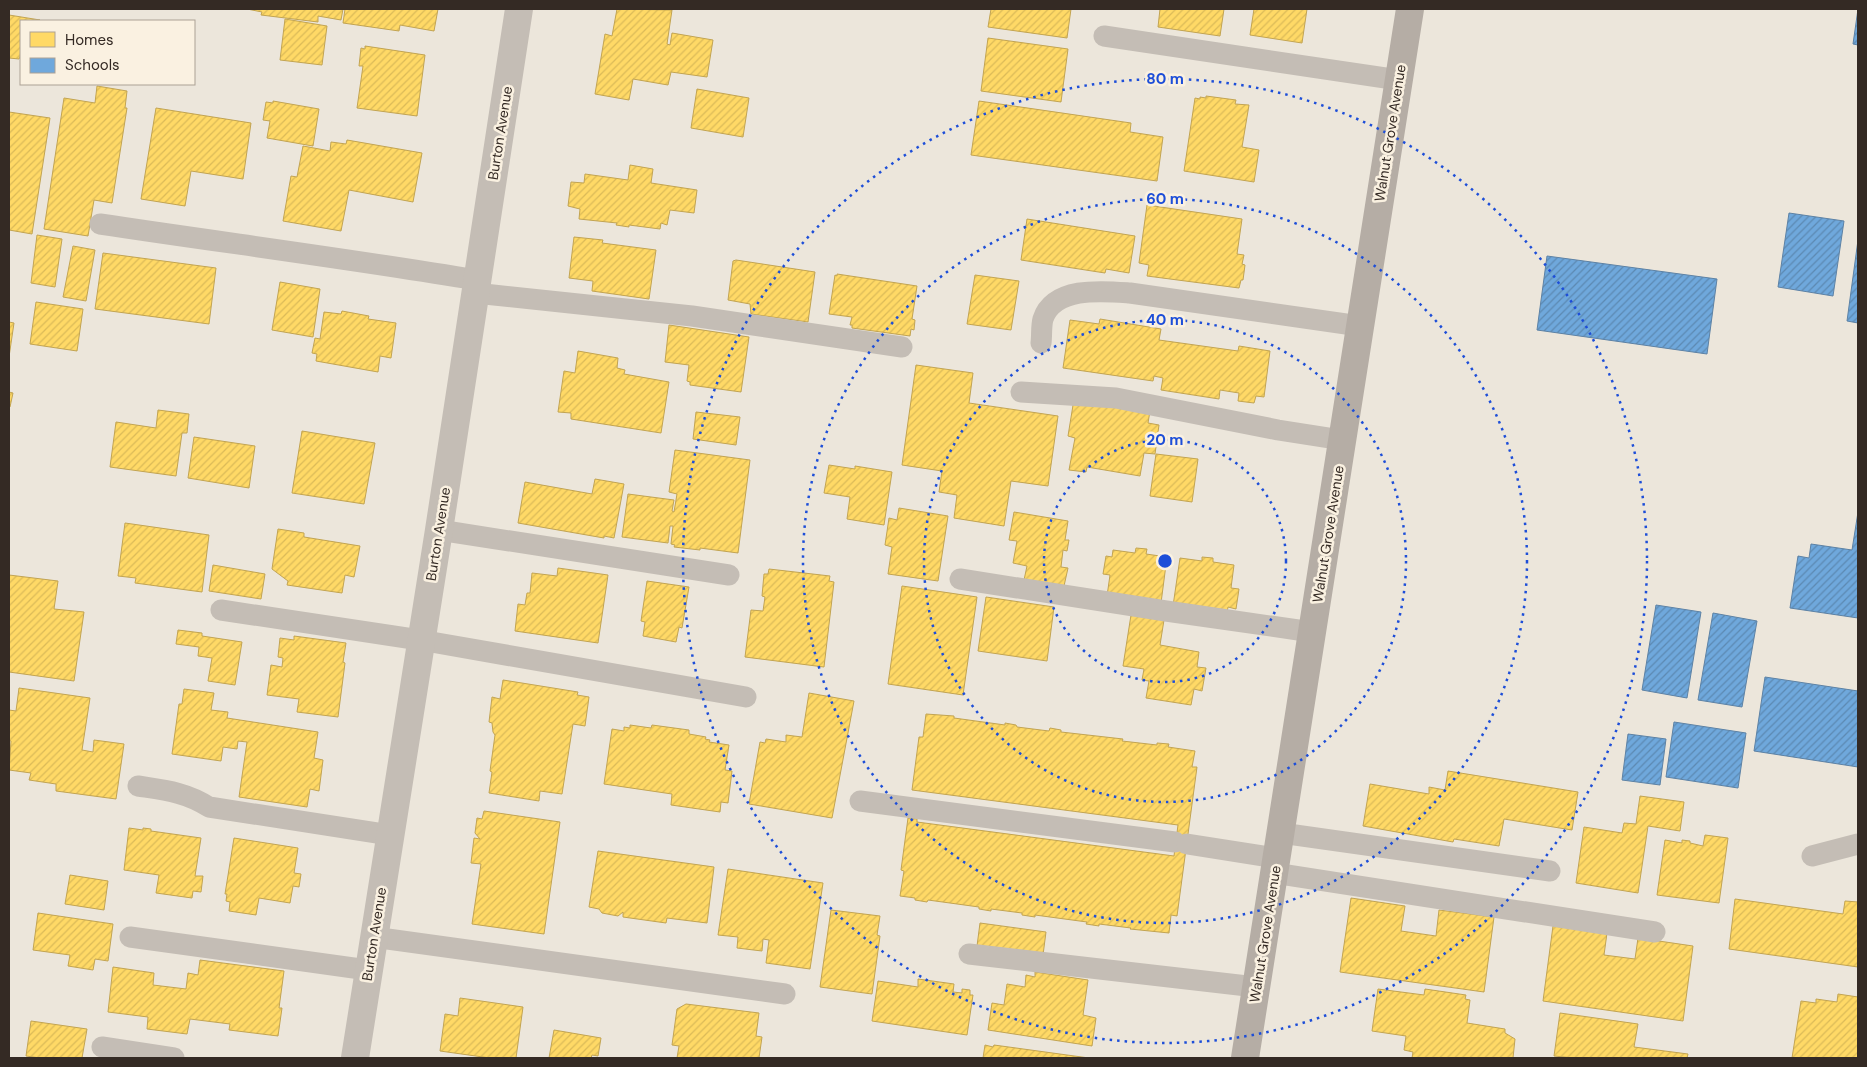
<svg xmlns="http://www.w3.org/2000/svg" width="1867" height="1067" font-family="'DM Sans',sans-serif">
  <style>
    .homes { fill: url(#homes-hatch); stroke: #c2a452 }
    .schools { fill: url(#schools-hatch); stroke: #5d82a5 }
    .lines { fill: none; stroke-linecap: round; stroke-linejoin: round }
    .service { stroke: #c4bdb5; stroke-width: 21 }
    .minor { stroke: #c4bdb5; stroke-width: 28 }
    .secondary { stroke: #b5ada5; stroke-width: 28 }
    .ring { fill: none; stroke: #1d4ed8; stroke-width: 2.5; stroke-dasharray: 2.5 5 }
    .labels { text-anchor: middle; stroke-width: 5; stroke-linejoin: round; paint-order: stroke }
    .street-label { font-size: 14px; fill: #342a24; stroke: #faf1e1 }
    .centre { fill: #1d4ed8; stroke: #faf1e1; stroke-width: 2.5 }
    .ring-label { font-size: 15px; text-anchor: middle; font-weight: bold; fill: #1d4ed8; stroke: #faf1e1; stroke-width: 5; stroke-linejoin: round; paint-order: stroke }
  </style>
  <defs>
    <pattern id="homes-hatch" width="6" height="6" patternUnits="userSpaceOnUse" patternTransform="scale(1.25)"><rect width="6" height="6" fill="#ffd966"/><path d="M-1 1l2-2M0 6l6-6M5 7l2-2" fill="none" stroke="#dbba58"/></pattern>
    <pattern id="schools-hatch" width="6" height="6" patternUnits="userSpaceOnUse" patternTransform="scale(1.25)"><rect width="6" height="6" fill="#6fa8dc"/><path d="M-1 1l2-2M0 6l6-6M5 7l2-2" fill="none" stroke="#5c89b2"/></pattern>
  </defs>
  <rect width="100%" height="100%" fill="#ece6db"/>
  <!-- homes -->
  <g class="homes">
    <polygon points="247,9 343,9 341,20 318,16 318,22 261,15 262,12"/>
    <polygon points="345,9 438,9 434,31 400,25 399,31 343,23"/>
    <polygon points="617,9 672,10 667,44 670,45 672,33 713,40 707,77 671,72 668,85 633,79 629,100 595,94 605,34 612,36"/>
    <polygon points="991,9 1071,9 1067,38 988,27"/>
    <polygon points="1160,9 1224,9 1220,36 1158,27"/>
    <polygon points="1254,9 1307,9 1302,43 1250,35"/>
    <polygon points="9,15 40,20 21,21 21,55 19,59 9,58"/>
    <polygon points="285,19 327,26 322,65 280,60"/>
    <polygon points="988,38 1068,49 1061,102 981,91"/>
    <polygon points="365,46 425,55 417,116 357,108 363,66 359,66 361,48 365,49"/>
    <polygon points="97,86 127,91 125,108 127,108 112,203 94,200 88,236 44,229 64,98 95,103"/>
    <polygon points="697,89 749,98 743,137 691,128"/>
    <polygon points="1206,96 1236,100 1235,104 1249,105 1242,147 1259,150 1254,182 1184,171 1195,98 1200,99 1200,97 1206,98"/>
    <polygon points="273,101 319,109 313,146 267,138 270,121 263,120 266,102 273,103"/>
    <polygon points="979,101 1131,123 1130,132 1163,137 1157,181 971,155"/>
    <polygon points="156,108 251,123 243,179 191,171 185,206 141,199"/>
    <polygon points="9,112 50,118 32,234 9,230"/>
    <polygon points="347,140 422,153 413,202 349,190 341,231 283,221 291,176 297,177 303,146 330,151 331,142 346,144"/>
    <polygon points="630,165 653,169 651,183 697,190 694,213 670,210 667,225 661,223 660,229 629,225 629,227 616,225 617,223 579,219 580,209 568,206 571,182 584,183 585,174 628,180"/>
    <polygon points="1147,205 1242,219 1237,254 1244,255 1242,264 1245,265 1243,280 1241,280 1239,288 1147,276 1149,265 1139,263"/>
    <polygon points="1027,219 1135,236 1129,273 1106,269 1105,273 1021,260"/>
    <polygon points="37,235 62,239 55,287 31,283"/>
    <polygon points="574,237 603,240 602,243 656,250 649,299 592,291 593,281 569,278"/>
    <polygon points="73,246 95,250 86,301 63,297"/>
    <polygon points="103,253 216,268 209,324 95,309"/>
    <polygon points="736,260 815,272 808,322 751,314 750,304 728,300 733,261"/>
    <polygon points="837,274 917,286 912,319 915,320 914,330 911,329 910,336 852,328 852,325 850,325 852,317 829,314 835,275 837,276"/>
    <polygon points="975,275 1019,281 1011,330 967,324"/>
    <polygon points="280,282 320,289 313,337 272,330"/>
    <polygon points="36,302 83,309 77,351 30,344"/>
    <polygon points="342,311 369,316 368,319 396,323 391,358 380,356 378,372 316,361 317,354 312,353 315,338 320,339 324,312 341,314"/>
    <polygon points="1100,319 1161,329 1159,340 1238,351 1239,346 1270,351 1264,397 1256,396 1254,403 1238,401 1239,393 1220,390 1219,399 1161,390 1163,378 1154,376 1153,381 1063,368 1070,320 1099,324"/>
    <polygon points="9,322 14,323 9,357"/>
    <polygon points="669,325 749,337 741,392 690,385 690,382 687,381 689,365 665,362"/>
    <polygon points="578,351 618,358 617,368 625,370 624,374 669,382 661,433 571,419 571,413 558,412 564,371 575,373"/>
    <polygon points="916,365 973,373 969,403 1058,416 1048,486 1011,481 1004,526 954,518 957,495 939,492 942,471 902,465"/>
    <polygon points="9,392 13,393 10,407 9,407"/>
    <polygon points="1074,399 1150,411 1148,423 1159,425 1155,454 1144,453 1140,476 1087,467 1086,472 1069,470 1075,438 1068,436"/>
    <polygon points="158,410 189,414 187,433 182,433 176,476 110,467 116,422 156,428"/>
    <polygon points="696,412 740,417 736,445 693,439"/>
    <polygon points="302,431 375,443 364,504 292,493"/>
    <polygon points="194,437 255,446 249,488 188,478"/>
    <polygon points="675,450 750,460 738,553 700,548 700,550 674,547 675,545 671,544 673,526 670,526 668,543 622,537 628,494 674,500 672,511 674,512 677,494 669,492"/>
    <polygon points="1156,454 1198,459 1192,502 1150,496"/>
    <polygon points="829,465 855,469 855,466 892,472 884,525 847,519 850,497 824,493"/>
    <polygon points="595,479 624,484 614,538 604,536 604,538 518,523 525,482 592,494"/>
    <polygon points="899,508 948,516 938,581 888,574 892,547 885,545 889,518 897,520"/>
    <polygon points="1014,512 1068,521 1065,540 1069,540 1067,551 1063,550 1061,567 1068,568 1064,586 1024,580 1027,566 1013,563 1017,541 1009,540"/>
    <polygon points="125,523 209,535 202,592 135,583 136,578 118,576"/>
    <polygon points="278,529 304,533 304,537 360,546 354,577 345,575 342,593 287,585 288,581 272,569"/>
    <polygon points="1136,548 1147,549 1146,554 1167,557 1161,603 1107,596 1110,575 1103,574 1106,556 1112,557 1113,550 1135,553"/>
    <polygon points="1202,557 1213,558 1213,562 1234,565 1231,588 1239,589 1236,609 1228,607 1227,613 1173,606 1180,558 1202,561"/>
    <polygon points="213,565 265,574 261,599 209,591"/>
    <polygon points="558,568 608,575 598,643 515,631 518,604 525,605 527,593 530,593 532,573 557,576"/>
    <polygon points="769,569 830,576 829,581 834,582 824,667 745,657 751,610 763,611 765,597 762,596 764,574 768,574"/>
    <polygon points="9,575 58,581 54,609 84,612 74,681 9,672"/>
    <polygon points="647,581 689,587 682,628 679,627 676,642 643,636 645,622 641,621"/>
    <polygon points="902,586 977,597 963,695 888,684"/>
    <polygon points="986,597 1054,607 1047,661 978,651"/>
    <polygon points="1131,615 1164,620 1160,645 1199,652 1197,667 1206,668 1202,691 1194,689 1191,705 1146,698 1149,681 1142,680 1144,669 1123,666"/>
    <polygon points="178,630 202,633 202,636 242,642 235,685 208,681 212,658 198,656 199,647 176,644"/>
    <polygon points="294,636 346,643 343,662 345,663 338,717 297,712 299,699 267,695 271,665 282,667 283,658 278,657 280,638 294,640"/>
    <polygon points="503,680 578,692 577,695 589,697 585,726 573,724 562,794 540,791 539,801 489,793 492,772 490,771 495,735 493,732 492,723 489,722 492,697 500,699"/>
    <polygon points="19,688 90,698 82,750 93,752 94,740 124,744 116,799 56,791 56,784 29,780 31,773 9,770 11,741 9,740 9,710 16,711"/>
    <polygon points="184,689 214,693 211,710 228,712 227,718 318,732 314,758 323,760 319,791 310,789 307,807 239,797 247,742 238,741 237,749 223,747 221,761 172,754 179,704 182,704"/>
    <polygon points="809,693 854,701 832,818 749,804 760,742 765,743 766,739 786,742 786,735 802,737"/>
    <polygon points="926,714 954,716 954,718 1005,725 1005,723 1016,725 1017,727 1049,731 1050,728 1061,730 1061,732 1123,739 1122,741 1157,745 1157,743 1169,744 1168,747 1195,751 1192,767 1197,767 1177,916 1171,915 1169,933 1130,929 1131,928 1099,924 1099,926 1086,924 1087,922 1035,915 1035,917 1022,915 1022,913 991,909 991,911 979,909 979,907 928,900 927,902 915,900 915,898 900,896 904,871 901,870 908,818 917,819 917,822 1174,856 1178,825 912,790 919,737 923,737"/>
    <polygon points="630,725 651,728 652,725 689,730 689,734 706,737 705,739 710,740 709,742 729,745 725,770 732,771 728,803 721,802 720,812 671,805 672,794 604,784 612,729 624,731 624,727 630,728"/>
    <polygon points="1448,771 1578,792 1572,830 1504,819 1499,846 1454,839 1453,842 1363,826 1370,784 1429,794 1429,787 1445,790"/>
    <polygon points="1640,796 1684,802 1680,831 1648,826 1638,893 1576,883 1584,827 1622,833 1624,823 1636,824"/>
    <polygon points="484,811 560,822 544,934 472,924 481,864 471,863 474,838 480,839 475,833 477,818 482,819"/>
    <polygon points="129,828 143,830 143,828 151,829 151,831 201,838 195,876 203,876 201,892 193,891 192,898 156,893 159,875 124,870"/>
    <polygon points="1705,835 1728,838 1719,903 1657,895 1665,840 1682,843 1682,840 1690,841 1690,843 1703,846"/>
    <polygon points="234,838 298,848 294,873 301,874 299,887 293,886 290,903 259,898 256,915 229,911 230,902 226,901 227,894 225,894"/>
    <polygon points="598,851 714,867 707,923 667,918 666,923 623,917 623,912 618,916 602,913 599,909 589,907"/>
    <polygon points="728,869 823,883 810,969 766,963 769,940 763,939 762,951 737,948 738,937 718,935"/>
    <polygon points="70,875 108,881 104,910 65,904"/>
    <polygon points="1351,898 1405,906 1401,931 1436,936 1439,910 1494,917 1484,992 1340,972"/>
    <polygon points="1735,899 1843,914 1845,901 1858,902 1858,967 1729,949"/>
    <polygon points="831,910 880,916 877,935 880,936 872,994 820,987"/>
    <polygon points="38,913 113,924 108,961 95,959 93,970 68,966 70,955 33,950"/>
    <polygon points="980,923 1046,932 1043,955 977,946"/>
    <polygon points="1553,926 1607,933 1604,955 1635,959 1638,938 1693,946 1683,1021 1543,1001"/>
    <polygon points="200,960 284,971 279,1008 282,1008 278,1036 229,1030 230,1024 190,1019 187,1034 147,1029 148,1017 108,1012 113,967 154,973 153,985 186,989 188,973 198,975"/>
    <polygon points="1035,972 1088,980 1083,1015 1096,1018 1092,1046 988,1030 992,1003 1004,1005 1007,984 1025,987 1026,975 1035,977"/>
    <polygon points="918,979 954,984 953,992 962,993 962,989 970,990 970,995 973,995 967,1035 872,1021 878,981 918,987"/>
    <polygon points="1378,989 1424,995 1425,989 1466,995 1465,999 1470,1000 1467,1023 1505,1029 1505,1033 1515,1039 1513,1058 1412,1058 1413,1052 1404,1050 1406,1036 1372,1031"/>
    <polygon points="1838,994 1858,997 1858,1058 1792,1058 1801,1001 1816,1003 1816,999 1837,1002"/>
    <polygon points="460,998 523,1007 516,1058 490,1058 440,1051 445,1014 458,1016"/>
    <polygon points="686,1004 759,1013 756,1036 762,1037 759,1058 677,1058 679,1046 672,1045 677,1009"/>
    <polygon points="1560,1013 1638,1024 1634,1047 1688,1054 1687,1058 1574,1058 1554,1056"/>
    <polygon points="31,1021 87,1029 82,1058 40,1058 26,1056"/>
    <polygon points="554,1030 601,1038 598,1056 592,1055 591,1058 549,1058"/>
    <polygon points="985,1045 993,1047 994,1045 1089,1058 983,1058"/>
  </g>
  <!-- schools -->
  <g class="schools">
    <polygon points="1858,9 1858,45 1853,44"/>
    <polygon points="1789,213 1844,221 1833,296 1778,287"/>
    <polygon points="1858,240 1858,323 1847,321"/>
    <polygon points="1547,256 1717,279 1707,354 1537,330"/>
    <polygon points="1858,512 1858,618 1790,608 1798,556 1809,558 1811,544 1852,550"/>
    <polygon points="1656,605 1701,612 1687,698 1642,690"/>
    <polygon points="1713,613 1757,621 1742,707 1698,700"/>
    <polygon points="1765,677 1858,691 1858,767 1754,751"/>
    <polygon points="1674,722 1746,733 1738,788 1666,777"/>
    <polygon points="1628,734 1666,739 1660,785 1622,780"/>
  </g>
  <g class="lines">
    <!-- service -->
    <g class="service">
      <polyline points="1104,36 1399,80"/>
      <path d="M100 224C226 243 352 259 477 280"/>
      <polyline points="475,293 692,316 902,347"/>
      <path d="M1041 343C1042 336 1041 326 1043 319 1054 286 1103 291 1130 293L1360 326"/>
      <polyline points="1021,392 1116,398 1278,430 1342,440"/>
      <polyline points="439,530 729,575"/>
      <polyline points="960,579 1166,611 1312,632"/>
      <polyline points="221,610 420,640 746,697"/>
      <path d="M138 786C164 790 186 792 209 807L390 835"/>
      <polyline points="860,801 1175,842"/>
      <polyline points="1281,833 1550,871"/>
      <polyline points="1187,844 1276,858"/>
      <polyline points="1812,856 1858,844"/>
      <polyline points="1274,873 1655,932"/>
      <polyline points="130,937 368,970"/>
      <polyline points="373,937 785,994"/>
      <polyline points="969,954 1256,987"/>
      <polyline points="102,1047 174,1058"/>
    </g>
    <!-- minor -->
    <polyline class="minor" points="355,1058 439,530 519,9"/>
    <!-- secondary -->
    <polyline class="secondary" points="1245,1058 1410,9"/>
  </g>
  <!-- distance rings -->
  <g class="ring">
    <circle cx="1165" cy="561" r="121"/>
    <circle cx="1165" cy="561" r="241"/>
    <circle cx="1165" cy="561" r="362"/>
    <circle cx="1165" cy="561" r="482"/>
  </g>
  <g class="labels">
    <!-- street labels -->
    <g class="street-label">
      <text transform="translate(500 133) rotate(-81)" y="5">Burton Avenue</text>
      <text transform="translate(1390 133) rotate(-81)" y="5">Walnut Grove Avenue</text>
      <text transform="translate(438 534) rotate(-81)" y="5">Burton Avenue</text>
      <text transform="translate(1328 534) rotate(-81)" y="5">Walnut Grove Avenue</text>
      <text transform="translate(374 934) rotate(-81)" y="5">Burton Avenue</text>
      <text transform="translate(1265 934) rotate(-81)" y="5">Walnut Grove Avenue</text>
    </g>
  </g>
  <circle cx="1165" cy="561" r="8" class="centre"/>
  <g class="ring-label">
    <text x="1165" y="84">80 m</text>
    <text x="1165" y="204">60 m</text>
    <text x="1165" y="325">40 m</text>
    <text x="1165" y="445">20 m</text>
  </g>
  <!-- border -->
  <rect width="1867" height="1067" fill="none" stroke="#342a24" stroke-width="20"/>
  <!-- legend -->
  <rect x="20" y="20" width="175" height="65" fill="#faf1e1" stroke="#aba195"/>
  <rect x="30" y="32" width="25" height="15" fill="#ffd966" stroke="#aba195"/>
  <text x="65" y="45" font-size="15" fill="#342a24">Homes</text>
  <rect x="30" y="58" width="25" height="15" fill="#6fa8dc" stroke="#aba195"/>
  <text x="65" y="70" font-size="15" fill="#342a24">Schools</text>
</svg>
